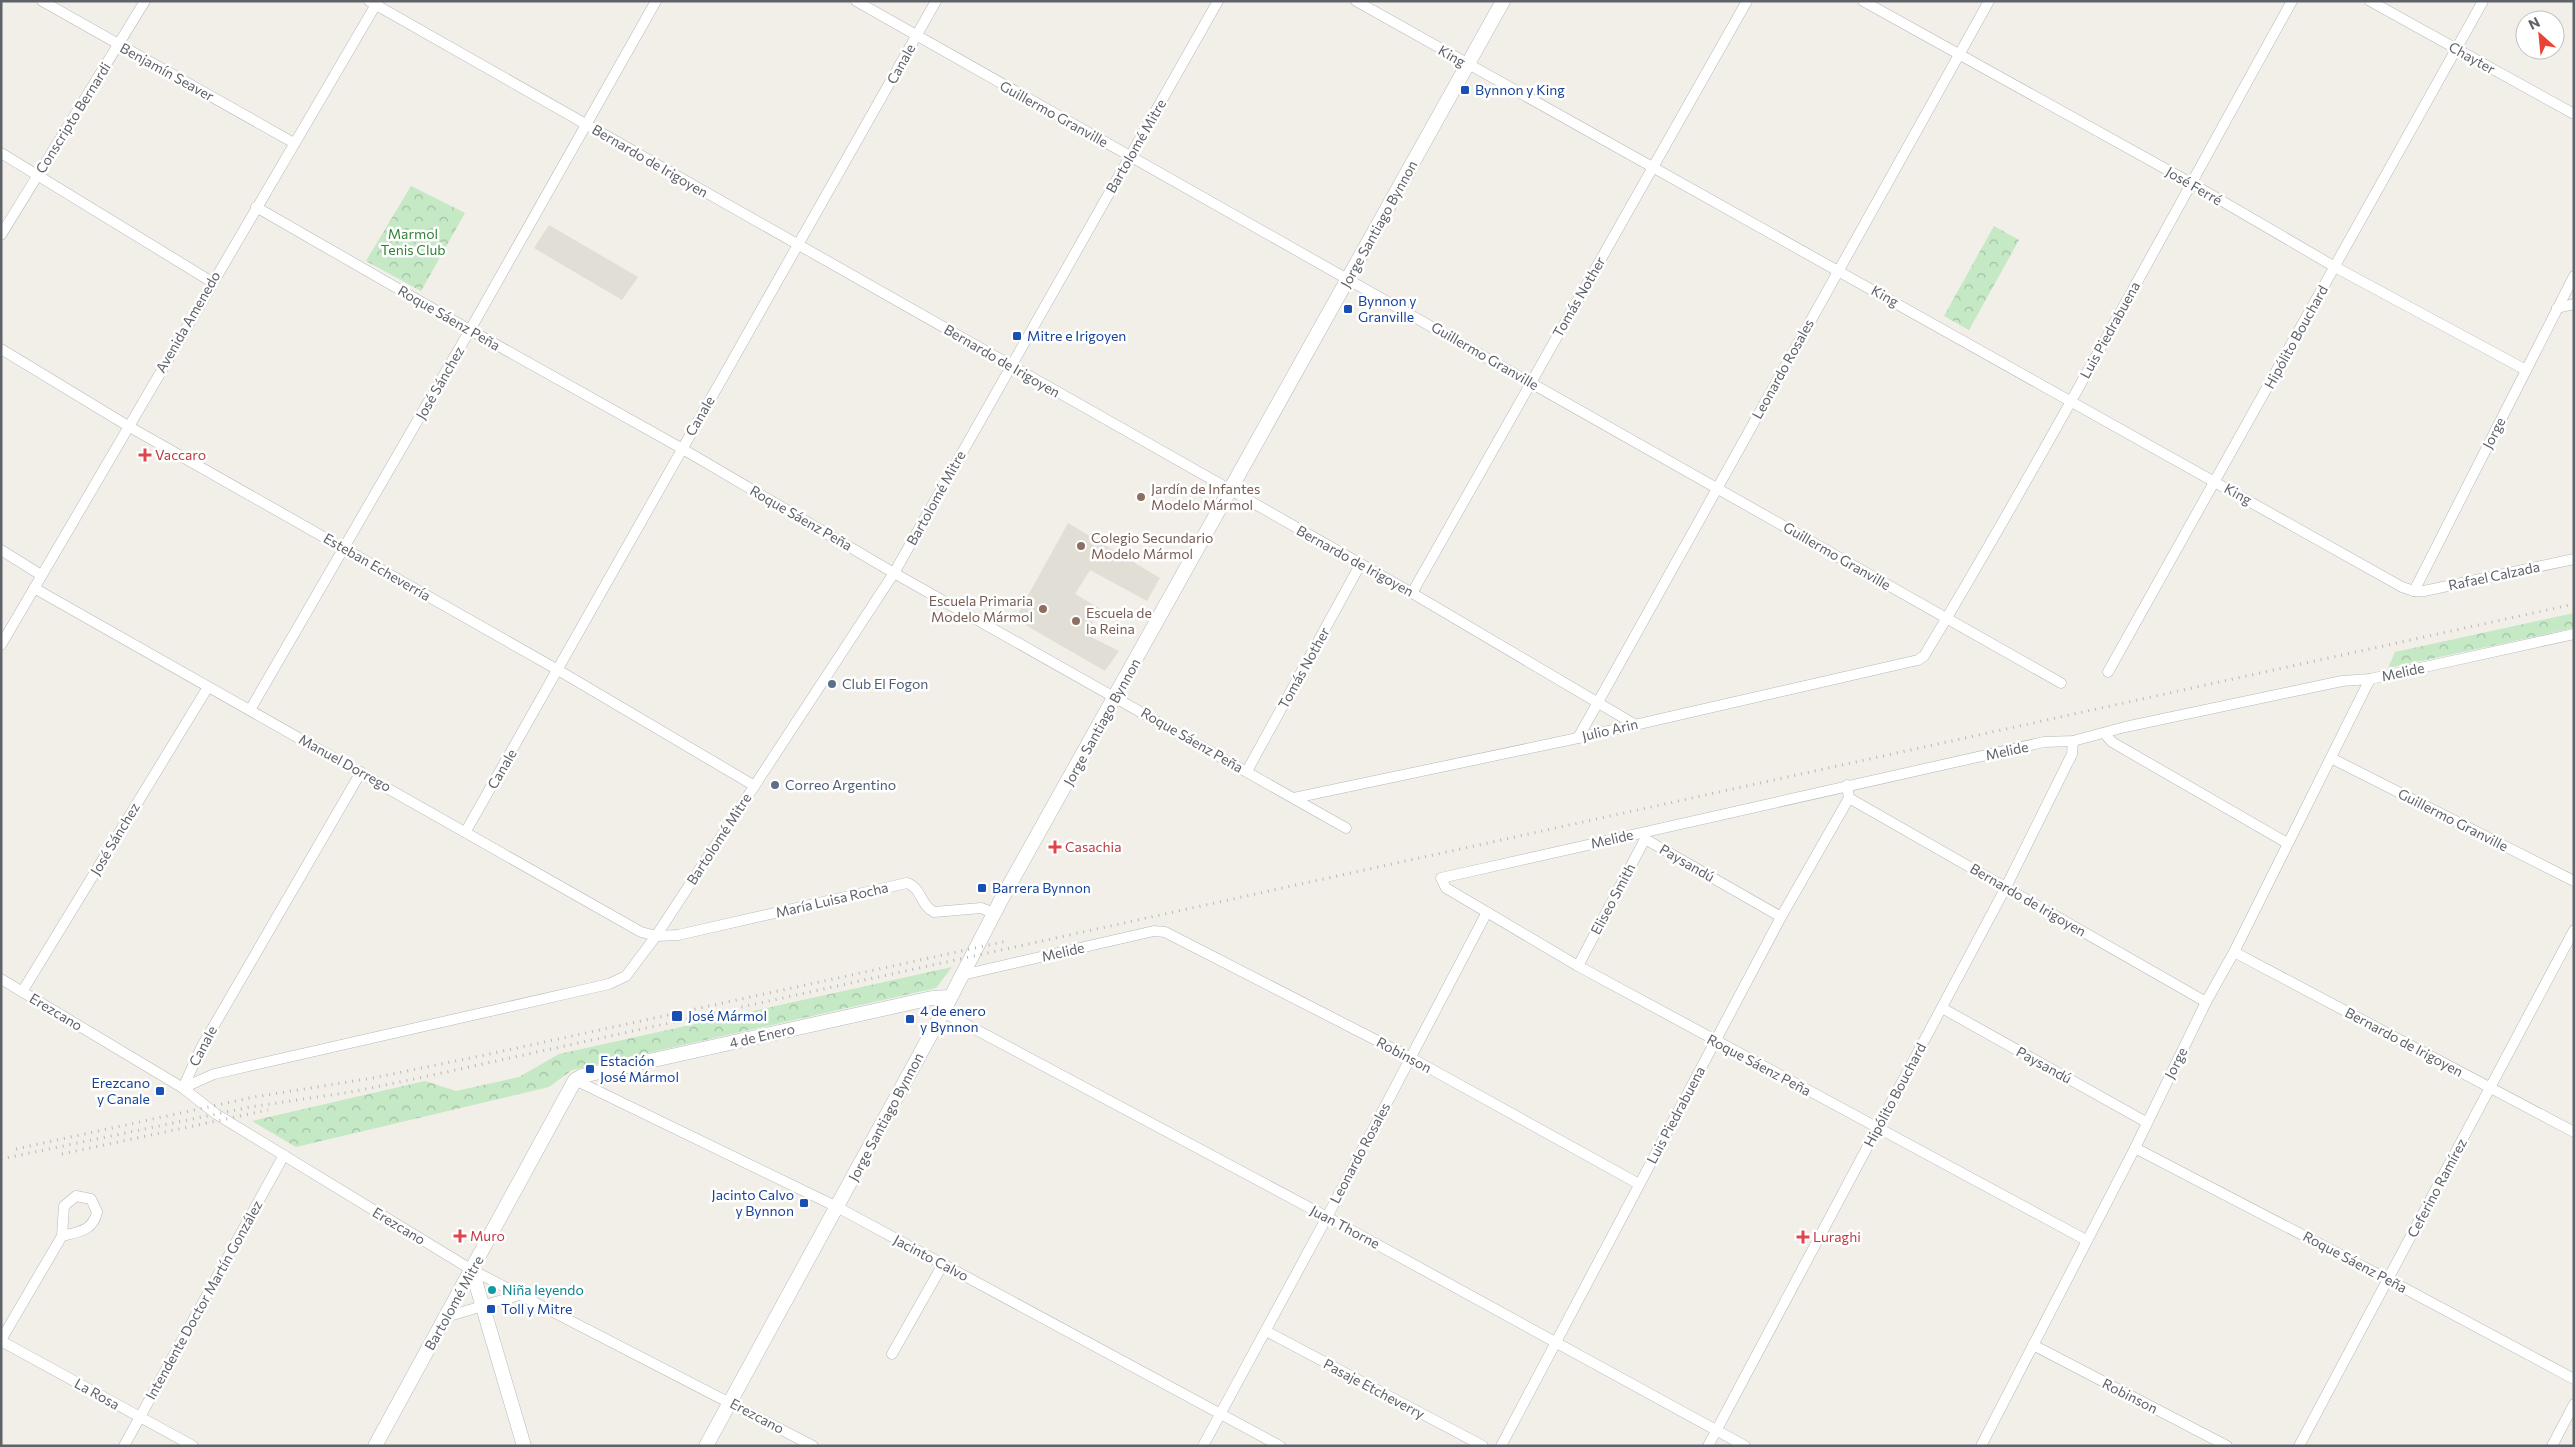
<svg xmlns="http://www.w3.org/2000/svg" width="2575" height="1447" font-family="Commissioner,sans-serif">
  <style>
    .education { fill: #e1ded6 }
    .forest { fill: url(#forest-crowns) }
    .lines { fill: none; stroke-linecap: round; stroke-linejoin: round }
    .street-casing { stroke: #b5b8bc; stroke-width: 11 }
    .secondary-casing { stroke: #b6babf; stroke-width: 15 }
    .street { stroke: #fff; stroke-width: 10 }
    .secondary { stroke: #fff; stroke-width: 14 }
    .rail { stroke: #b6b7b8; stroke-width: 3; stroke-dasharray: 1 6; stroke-linecap: butt }
    .transit-dot { fill: #1a4fb4; stroke: #fff; stroke-width: 2 }
    .health-dot { fill: #e0444e; stroke: #fff; stroke-width: 2 }
    .education-dot { fill: #8d6e63; stroke: #fff; stroke-width: 2 }
    .service-dot { fill: #5c6f8a; stroke: #fff; stroke-width: 2 }
    .culture-dot { fill: #0f9aa8; stroke: #fff; stroke-width: 2 }
    .labels { text-anchor: middle; stroke-width: 5; stroke-linejoin: round; paint-order: stroke }
    .street-label { font-size: 14px; fill: #5f6368; stroke: #fff }
    .transit-label { font-size: 14px; fill: #164399; stroke: #fff; text-anchor: start }
    .park-label { font-size: 14px; fill: #348238; stroke: #fff }
    .health-label { font-size: 14px; fill: #be3a42; stroke: #fff; text-anchor: start }
    .education-label { font-size: 14px; fill: #785e54; stroke: #fff; text-anchor: start }
    .service-label { font-size: 14px; fill: #4e5e75; stroke: #fff; text-anchor: start }
    .culture-label { font-size: 14px; fill: #0d838f; stroke: #fff; text-anchor: start }
  </style>
  <defs>
    <pattern id="forest-crowns" width="20" height="18" patternUnits="userSpaceOnUse" patternTransform="scale(1.25)"><rect width="20" height="18" fill="#c5e8c5"/><path d="M2 6a3 3 0 1 1 6 0M12 15a3 3 0 1 1 6 0" fill="none" stroke="#a3c0a4"/></pattern>
  </defs>
  <rect width="100%" height="100%" fill="#f1efe8"/>
  <!-- education -->
  <g class="education">
    <polygon points="549,225 638,277 622,300 534,248"/>
    <polygon points="1068,523 1160,578 1147,601 1090,570 1075,594 1101,609 1085,634 1119,651 1105,671 1015,619"/>
  </g>
  <!-- forest -->
  <g class="forest">
    <polygon points="411,186 465,213 421,291 366,261"/>
    <polygon points="1994,226 2019,240 1969,330 1944,316"/>
    <polygon points="2574,613 2574,628 2388,668 2395,652"/>
    <polygon points="952,967 936,988 572,1070 549,1087 296,1147 252,1121 425,1081 456,1091 519,1077 559,1054"/>
  </g>
  <g class="lines">
    <defs>
      <g id="street">
        <polyline points="42,1 294,143"/>
        <polyline points="369,1 1412,593 1634,724"/>
        <polyline points="856,1 2061,683"/>
        <polyline points="1356,1 2402,587 2414,591 2424,591 2574,559"/>
        <polyline points="1863,1 2191,183 2335,267 2526,370"/>
        <polyline points="2370,1 2574,114"/>
        <polyline points="1,153 212,282"/>
        <polyline points="256,207 470,330 681,448 894,573 1346,828"/>
        <polyline points="1,235 145,1"/>
        <polyline points="2557,308 2574,304"/>
        <polyline points="1,349 128,426 558,670 753,785"/>
        <polyline points="1,550 41,575"/>
        <path d="M34 588 641 932 656 936 678 935 907 883C922 888 920 905 934 912L981 908 994 913"/>
        <polyline points="2414,591 2574,276"/>
        <polyline points="1412,593 1747,1"/>
        <polyline points="1,645 378,1"/>
        <polyline points="2108,672 2483,1"/>
        <polyline points="250,710 470,330 656,1"/>
        <polyline points="2104,733 2112,742 2287,843"/>
        <polyline points="1578,738 1989,1"/>
        <polyline points="2331,758 2574,881"/>
        <polyline points="1247,771 1360,565"/>
        <path d="M1294 798 1578 738 1918 660 1924 656C2053 441 2170 220 2292 1"/>
        <polyline points="1849,798 2206,1002"/>
        <polyline points="466,831 936,1"/>
        <polyline points="1645,839 1781,917"/>
        <polyline points="2234,952 2574,1132"/>
        <polyline points="1578,966 1645,839 1645,834"/>
        <polyline points="962,975 1154,931 1165,932 1411,1058 1639,1184"/>
        <polyline points="1,979 183,1088 216,1114 472,1270 813,1446"/>
        <polyline points="22,992 208,687"/>
        <polyline points="1942,1008 2146,1122"/>
        <polyline points="943,1012 1327,1217 1745,1446"/>
        <polyline points="575,1080 837,1207 1280,1446"/>
        <polyline points="183,1088 214,1074 609,984 626,976 656,936 894,573 1218,1"/>
        <polyline points="183,1088 201,1048 361,772"/>
        <polyline points="2135,1148 2389,1280 2574,1379"/>
        <polyline points="2086,1240 1578,966 1446,888 1441,878 2044,742 2073,741 2125,727 2342,681 2370,679 2574,634"/>
        <polyline points="446,1317 519,1295"/>
        <polyline points="1266,1331 1483,1446"/>
        <path d="M1 1340 62 1236C78 1232 93 1231 97 1212L91 1199 76 1196 64 1206 62 1236"/>
        <polyline points="1,1341 193,1446"/>
        <polyline points="2033,1345 2227,1446"/>
        <polyline points="892,1354 943,1264"/>
        <polyline points="124,1446 284,1155"/>
        <polyline points="1203,1446 1327,1217 1487,912"/>
        <polyline points="1501,1446 1781,917 1849,798 1847,785"/>
        <polyline points="1708,1446 2006,887 2072,754 2073,741"/>
        <polyline points="1981,1446 2135,1148 2206,1002 2234,952 2370,679"/>
        <polyline points="2299,1446 2574,930"/>
        <polyline points="2552,1446 2574,1404"/>
      </g>
      <g id="secondary">
        <polyline points="472,1270 524,1446"/>
        <polyline points="375,1446 575,1080 582,1076 932,998 950,997"/>
        <polyline points="706,1446 943,1012 1001,900 1503,1"/>
      </g>
    </defs>
    <!-- street casing -->
    <use href="#street" class="street-casing"/>
    <!-- secondary casing -->
    <use href="#secondary" class="secondary-casing"/>
    <!-- street -->
    <use href="#street" class="street"/>
    <!-- secondary -->
    <use href="#secondary" class="secondary"/>
    <!-- rail -->
    <g class="rail">
      <polyline points="16,1149 254,1097 373,1078 485,1055 1007,941"/>
      <polyline points="62,1154 268,1110"/>
      <polyline points="1,1159 250,1107 351,1092 419,1078 2574,604"/>
    </g>
  </g>
  <!-- markers -->
  <g class="transit-dot">
    <rect x="1460" y="85" width="10" height="10" rx="2.5"/>
    <rect x="1343" y="304" width="10" height="10" rx="2.5"/>
    <rect x="1012" y="331" width="10" height="10" rx="2.5"/>
    <rect x="977" y="883" width="10" height="10" rx="2.5"/>
    <rect x="671" y="1010" width="12" height="12" rx="2.5"/>
    <rect x="905" y="1014" width="10" height="10" rx="2.5"/>
    <rect x="585" y="1064" width="10" height="10" rx="2.5"/>
    <rect x="155" y="1086" width="10" height="10" rx="2.5"/>
    <rect x="799" y="1198" width="10" height="10" rx="2.5"/>
    <rect x="486" y="1304" width="10" height="10" rx="2.5"/>
  </g>
  <g class="health-dot">
    <path d="M142.5 447.5h5v5h5v5h-5v5h-5v-5h-5v-5h5z"/>
    <path d="M1052.5 839.5h5v5h5v5h-5v5h-5v-5h-5v-5h5z"/>
    <path d="M457.5 1228.5h5v5h5v5h-5v5h-5v-5h-5v-5h5z"/>
    <path d="M1800.5 1229.5h5v5h5v5h-5v5h-5v-5h-5v-5h5z"/>
  </g>
  <g class="education-dot">
    <circle cx="1141" cy="497" r="5"/>
    <circle cx="1081" cy="546" r="5"/>
    <circle cx="1043" cy="609" r="5"/>
    <circle cx="1076" cy="621" r="5"/>
  </g>
  <g class="service-dot">
    <circle cx="832" cy="684" r="5"/>
    <circle cx="775" cy="785" r="5"/>
  </g>
  <circle class="culture-dot" cx="492" cy="1290" r="5"/>
  <g class="labels">
    <!-- street labels -->
    <g class="street-label">
      <text transform="translate(1452 56) rotate(30)" y="5">King</text>
      <text transform="translate(2472 58) rotate(29)" y="5">Chayter</text>
      <text transform="translate(901 64) rotate(-61)" y="5">Canale</text>
      <text transform="translate(167 72) rotate(29)" y="5">Benjamín Seaver</text>
      <text transform="translate(1054 114) rotate(29)" y="5">Guillermo Granville</text>
      <text transform="translate(73 118) rotate(-58)" y="5">Conscripto Bernardi</text>
      <text transform="translate(1136 146) rotate(-60)" y="5">Bartolomé Mitre</text>
      <text transform="translate(650 161) rotate(30)" y="5">Bernardo de Irigoyen</text>
      <text transform="translate(2194 186) rotate(30)" y="5">José Ferré</text>
      <text transform="translate(1379 224) rotate(-61)" y="5">Jorge Santiago Bynnon</text>
      <text transform="translate(1885 296) rotate(29)" y="5">King</text>
      <text transform="translate(1579 297) rotate(-60)" y="5">Tomás Nother</text>
      <text transform="translate(449 318) rotate(30)" y="5">Roque Sáenz Peña</text>
      <text transform="translate(188 322) rotate(-60)" y="5">Avenida Amenedo</text>
      <text transform="translate(2110 330) rotate(-61)" y="5">Luis Piedrabuena</text>
      <text transform="translate(2296 337) rotate(-61)" y="5">Hipólito Bouchard</text>
      <text transform="translate(1485 356) rotate(30)" y="5">Guillermo Granville</text>
      <text transform="translate(1002 361) rotate(30)" y="5">Bernardo de Irigoyen</text>
      <text transform="translate(1783 369) rotate(-61)" y="5">Leonardo Rosales</text>
      <text transform="translate(440 383) rotate(-60)" y="5">José Sánchez</text>
      <text transform="translate(700 416) rotate(-60)" y="5">Canale</text>
      <text transform="translate(2494 433) rotate(-63)" y="5">Jorge</text>
      <text transform="translate(2238 494) rotate(29)" y="5">King</text>
      <text transform="translate(936 498) rotate(-61)" y="5">Bartolomé Mitre</text>
      <text transform="translate(801 518) rotate(30)" y="5">Roque Sáenz Peña</text>
      <text transform="translate(1837 556) rotate(30)" y="5">Guillermo Granville</text>
      <text transform="translate(1355 561) rotate(29)" y="5">Bernardo de Irigoyen</text>
      <text transform="translate(377 567) rotate(30)" y="5">Esteban Echeverría</text>
      <text transform="translate(2494 576) rotate(-12)" y="5">Rafael Calzada</text>
      <text transform="translate(1304 668) rotate(-61)" y="5">Tomás Nother</text>
      <text transform="translate(2403 672) rotate(-12)" y="5">Melide</text>
      <text transform="translate(1102 722) rotate(-61)" y="5">Jorge Santiago Bynnon</text>
      <text transform="translate(1610 730) rotate(-13)" y="5">Julio Arin</text>
      <text transform="translate(1192 740) rotate(30)" y="5">Roque Sáenz Peña</text>
      <text transform="translate(2007 751) rotate(-12)" y="5">Melide</text>
      <text transform="translate(345 763) rotate(29)" y="5">Manuel Dorrego</text>
      <text transform="translate(502 769) rotate(-60)" y="5">Canale</text>
      <text transform="translate(2453 820) rotate(27)" y="5">Guillermo Granville</text>
      <text transform="translate(115 839) rotate(-59)" y="5">José Sánchez</text>
      <text transform="translate(719 839) rotate(-57)" y="5">Bartolomé Mitre</text>
      <text transform="translate(1612 839) rotate(-13)" y="5">Melide</text>
      <text transform="translate(1687 863) rotate(30)" y="5">Paysandú</text>
      <text transform="translate(1613 899) rotate(-62)" y="5">Eliseo Smith</text>
      <text transform="translate(832 900) rotate(-13)" y="5">María Luisa Rocha</text>
      <text transform="translate(2028 900) rotate(30)" y="5">Bernardo de Irigoyen</text>
      <text transform="translate(1063 952) rotate(-13)" y="5">Melide</text>
      <text transform="translate(56 1012) rotate(31)" y="5">Erezcano</text>
      <text transform="translate(762 1036) rotate(-13)" y="5">4 de Enero</text>
      <text transform="translate(2404 1042) rotate(28)" y="5">Bernardo de Irigoyen</text>
      <text transform="translate(203 1046) rotate(-62)" y="5">Canale</text>
      <text transform="translate(1404 1055) rotate(28)" y="5">Robinson</text>
      <text transform="translate(2176 1063) rotate(-63)" y="5">Jorge</text>
      <text transform="translate(1759 1065) rotate(28)" y="5">Roque Sáenz Peña</text>
      <text transform="translate(2044 1065) rotate(29)" y="5">Paysandú</text>
      <text transform="translate(1895 1095) rotate(-62)" y="5">Hipólito Bouchard</text>
      <text transform="translate(1676 1115) rotate(-62)" y="5">Luis Piedrabuena</text>
      <text transform="translate(886 1117) rotate(-62)" y="5">Jorge Santiago Bynnon</text>
      <text transform="translate(1360 1153) rotate(-62)" y="5">Leonardo Rosales</text>
      <text transform="translate(2437 1188) rotate(-62)" y="5">Ceferino Ramírez</text>
      <text transform="translate(399 1226) rotate(31)" y="5">Erezcano</text>
      <text transform="translate(1345 1227) rotate(28)" y="5">Juan Thorne</text>
      <text transform="translate(931 1258) rotate(28)" y="5">Jacinto Calvo</text>
      <text transform="translate(2355 1262) rotate(28)" y="5">Roque Sáenz Peña</text>
      <text transform="translate(204 1300) rotate(-61)" y="5">Intendente Doctor Martín González</text>
      <text transform="translate(454 1303) rotate(-61)" y="5">Bartolomé Mitre</text>
      <text transform="translate(1374 1389) rotate(28)" y="5">Pasaje Etcheverry</text>
      <text transform="translate(97 1394) rotate(29)" y="5">La Rosa</text>
      <text transform="translate(2130 1396) rotate(27)" y="5">Robinson</text>
      <text transform="translate(757 1416) rotate(28)" y="5">Erezcano</text>
    </g>
    <!-- transit labels -->
    <g class="transit-label">
      <text x="1475" y="95">Bynnon y King</text>
      <text x="1358" y="306">Bynnon y<tspan x="1358" dy="16">Granville</tspan></text>
      <text x="1027" y="341">Mitre e Irigoyen</text>
      <text x="992" y="893">Barrera Bynnon</text>
      <text x="920" y="1016">4 de enero<tspan x="920" dy="16">y Bynnon</tspan></text>
      <text x="688" y="1021">José Mármol</text>
      <text x="600" y="1066">Estación<tspan x="600" dy="16">José Mármol</tspan></text>
      <text x="150" y="1088" text-anchor="end">Erezcano<tspan x="150" dy="16">y Canale</tspan></text>
      <text x="794" y="1200" text-anchor="end">Jacinto Calvo<tspan x="794" dy="16">y Bynnon</tspan></text>
      <text x="501" y="1314">Toll y Mitre</text>
    </g>
    <!-- park labels -->
    <g class="park-label">
      <text x="413" y="239">Marmol<tspan x="413" dy="16">Tenis Club</tspan></text>
    </g>
    <!-- health labels -->
    <g class="health-label">
      <text x="155" y="460">Vaccaro</text>
      <text x="1065" y="852">Casachia</text>
      <text x="470" y="1241">Muro</text>
      <text x="1813" y="1242">Luraghi</text>
    </g>
    <!-- education labels -->
    <g class="education-label">
      <text x="1151" y="494">Jardín de Infantes<tspan x="1151" dy="16">Modelo Mármol</tspan></text>
      <text x="1091" y="543">Colegio Secundario<tspan x="1091" dy="16">Modelo Mármol</tspan></text>
      <text x="1033" y="606" text-anchor="end">Escuela Primaria<tspan x="1033" dy="16">Modelo Mármol</tspan></text>
      <text x="1086" y="618">Escuela de<tspan x="1086" dy="16">la Reina</tspan></text>
    </g>
    <!-- service labels -->
    <g class="service-label">
      <text x="842" y="689">Club El Fogon</text>
      <text x="785" y="790">Correo Argentino</text>
    </g>
    <!-- culture labels -->
    <g class="culture-label">
      <text x="502" y="1295">Niña leyendo</text>
    </g>
  </g>
  <!-- border -->
  <rect width="2575" height="1447" fill="none" stroke="#5f6368" stroke-width="5"/>
  <!-- north arrow -->
  <g transform="translate(2540 35) rotate(333)"><circle r="24" fill="#ffffff" stroke="#bfc1c3"/>
  <path d="M0-4L9 19L0 12L-9 19Z" fill="#ea4335"/>
  <text y="-8" font-size="14" font-weight="bold" text-anchor="middle" fill="#5f6368">N</text>
  </g>
</svg>
